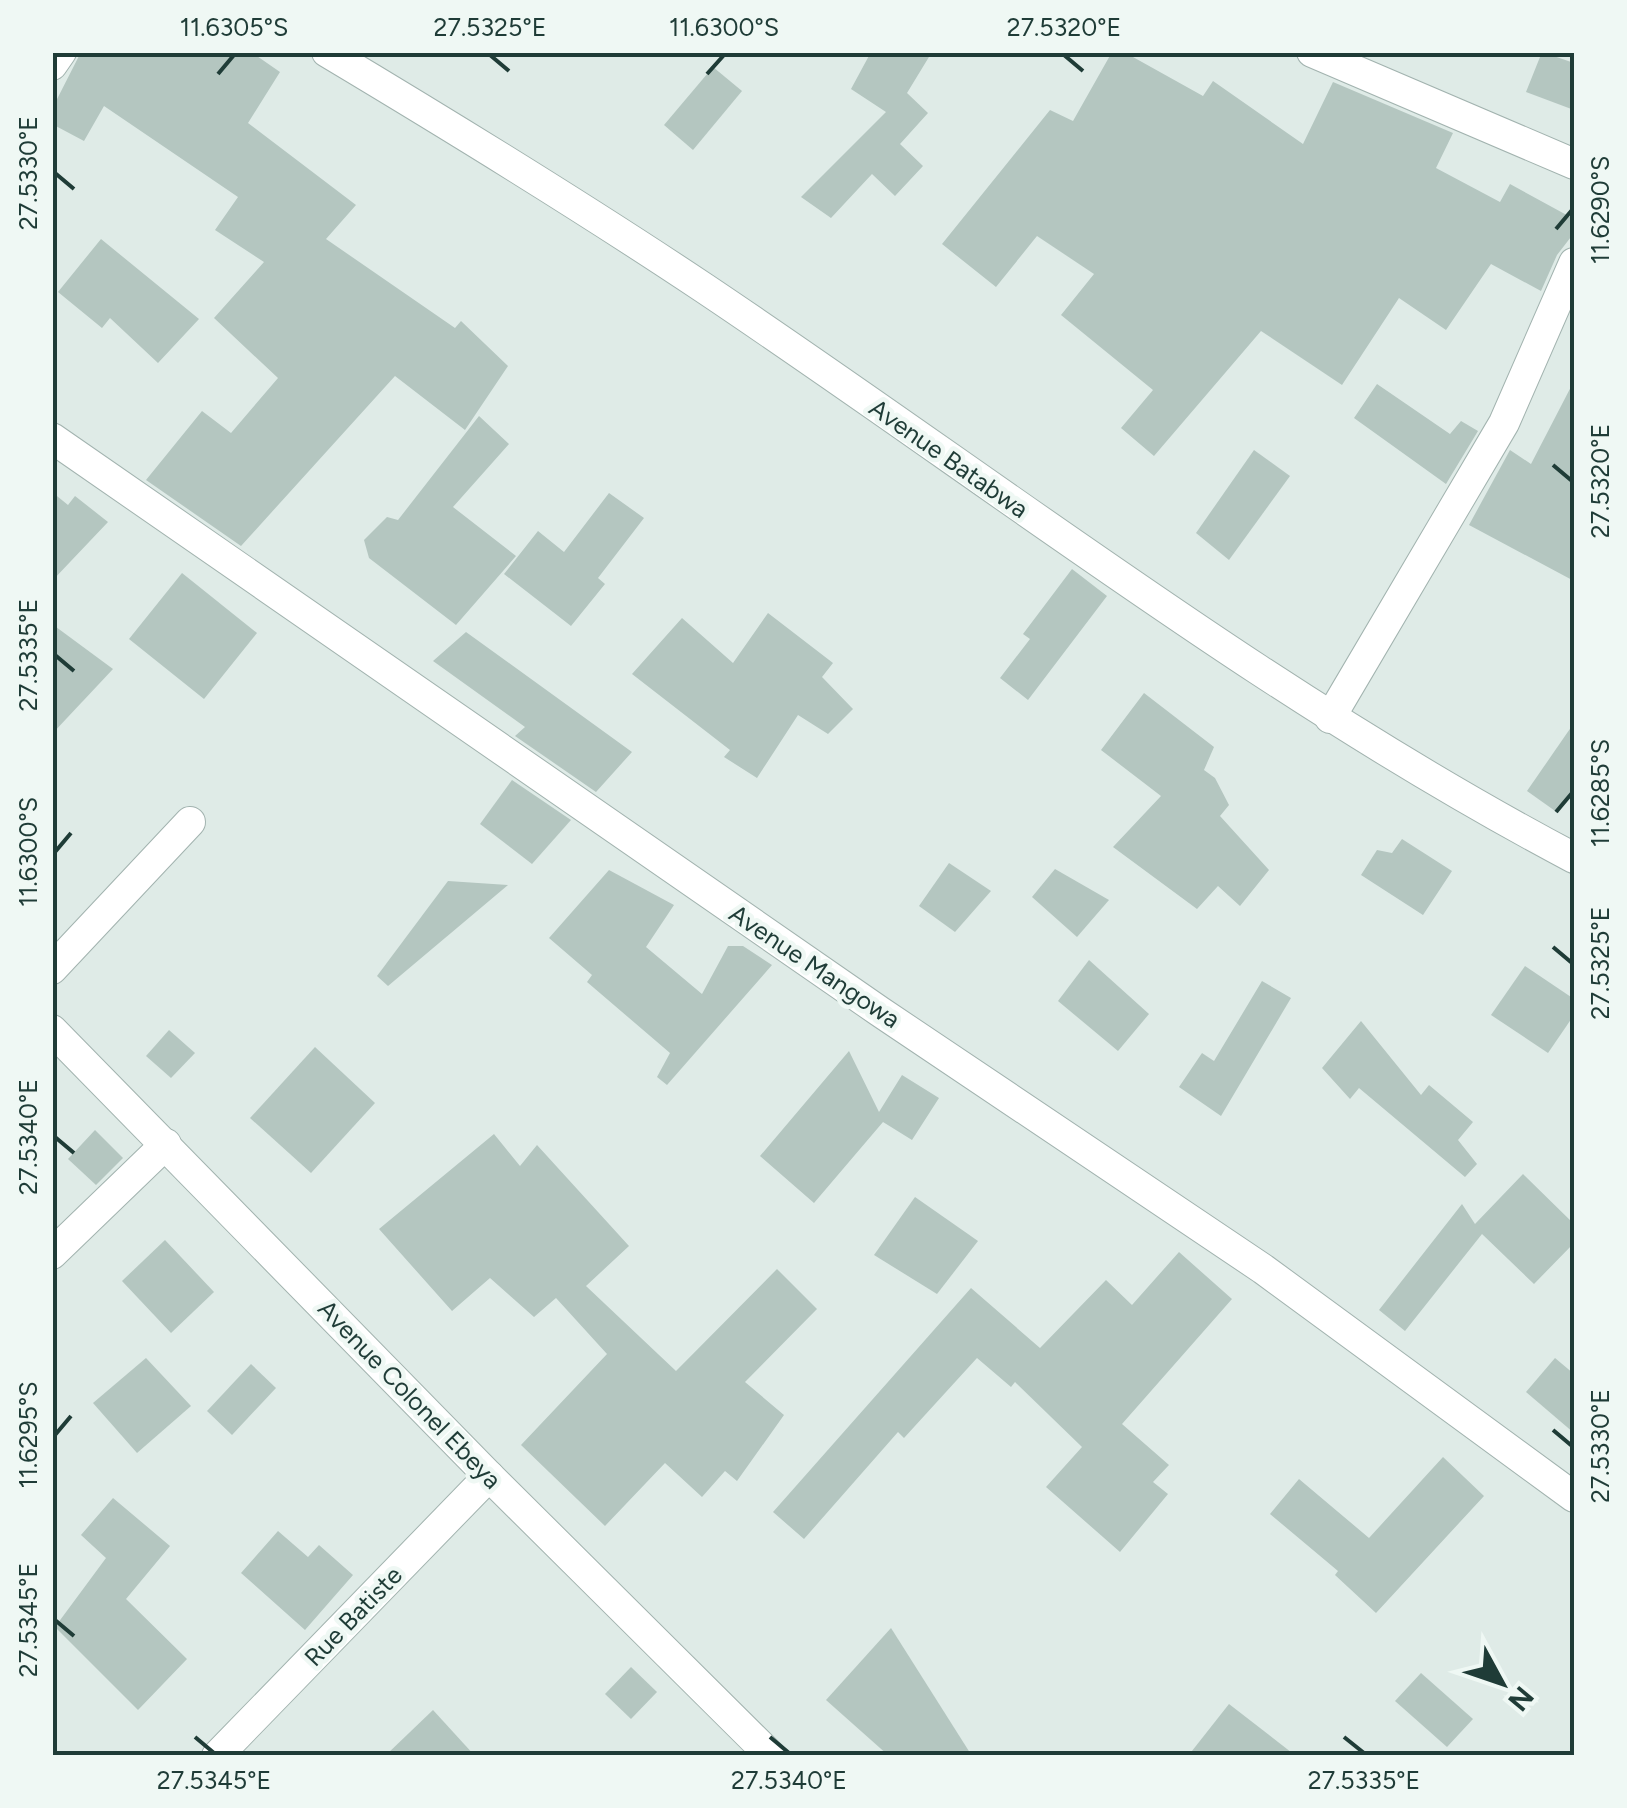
<svg xmlns="http://www.w3.org/2000/svg" width="1627" height="1808" font-family="Figtree,sans-serif">
  <style>
    .building { fill: #b4c6c0 }
    .lines { fill: none; stroke-linecap: round; stroke-linejoin: round }
    .street-casing { stroke: #a2b3af; stroke-width: 32 }
    .street { stroke: #fff; stroke-width: 30 }
    .ticks { fill: none; stroke: #1f3c37; stroke-width: 4 }
    .labels { text-anchor: middle; stroke-width: 9; stroke-linejoin: round; paint-order: stroke }
    .street-label { font-size: 25px; fill: #1f3c37; stroke: #eff8f4 }
    .neatline { fill: none; stroke: #1f3c37; stroke-width: 4 }
    .ticks-label { font-size: 25px; text-anchor: middle; fill: #1f3c37 }
  </style>
  <rect width="100%" height="100%" fill="#dfebe7"/>
  <!-- building -->
  <g class="building">
    <polygon points="81,52 251,52 280,72 248,123 356,205 326,239 455,328 461,321 508,366 465,430 395,376 241,546 146,480 202,411 231,433 278,378 214,318 264,262 215,230 238,197 104,106 84,141 52,124 52,109"/>
    <polygon points="871,52 932,52 907,93 928,113 900,144 923,166 895,196 872,174 831,218 801,197 886,112 851,89"/>
    <polygon points="1112,52 1124,52 1203,96 1213,81 1303,144 1333,82 1453,133 1436,168 1500,202 1510,184 1574,219 1574,233 1557,255 1541,291 1491,264 1446,330 1399,298 1342,385 1261,331 1154,456 1121,428 1153,390 1061,315 1094,274 1037,236 996,287 942,244 1050,110 1073,121"/>
    <polygon points="1542,52 1574,63 1574,110 1526,92"/>
    <polygon points="713,67 742,91 693,150 664,125"/>
    <polygon points="101,239 199,319 158,363 110,318 102,328 58,292"/>
    <polygon points="1574,381 1574,581 1469,525 1510,450 1531,464"/>
    <polygon points="1377,384 1450,434 1461,421 1478,431 1446,484 1354,418"/>
    <polygon points="479,416 509,444 453,507 516,556 456,625 369,558 364,540 387,517 398,520"/>
    <polygon points="1254,450 1290,476 1229,560 1196,533"/>
    <polygon points="52,492 68,505 75,496 108,522 52,581"/>
    <polygon points="609,493 644,518 598,578 605,584 571,626 504,574 538,531 564,552"/>
    <polygon points="1072,569 1107,596 1028,700 1000,678 1030,639 1023,634"/>
    <polygon points="182,573 257,633 204,699 129,639"/>
    <polygon points="768,613 833,663 822,677 853,709 828,734 798,715 757,778 724,757 730,750 632,674 682,618 733,663"/>
    <polygon points="52,624 113,669 52,734"/>
    <polygon points="466,632 632,752 596,792 515,736 525,727 433,661"/>
    <polygon points="1144,693 1214,747 1204,770 1215,778 1229,805 1220,816 1269,870 1240,906 1218,886 1197,909 1113,847 1161,796 1101,750"/>
    <polygon points="1574,723 1574,790 1558,813 1527,791"/>
    <polygon points="512,780 571,820 532,864 480,824"/>
    <polygon points="1402,839 1452,871 1423,915 1361,875 1377,850 1392,853"/>
    <polygon points="949,863 991,891 955,932 919,906"/>
    <polygon points="1055,869 1109,900 1077,937 1032,897"/>
    <polygon points="609,870 674,905 646,947 702,994 728,946 743,946 772,965 667,1085 657,1077 670,1053 587,982 592,975 549,938"/>
    <polygon points="448,881 508,885 388,986 377,976"/>
    <polygon points="1089,960 1149,1014 1118,1051 1058,1001"/>
    <polygon points="1525,966 1574,999 1574,1015 1548,1053 1491,1015"/>
    <polygon points="1262,981 1291,998 1221,1116 1179,1087 1202,1053 1214,1061"/>
    <polygon points="1361,1021 1421,1095 1429,1085 1473,1122 1458,1140 1477,1164 1465,1177 1359,1088 1350,1099 1322,1068"/>
    <polygon points="169,1030 195,1053 171,1078 146,1056"/>
    <polygon points="315,1047 375,1103 311,1173 250,1118"/>
    <polygon points="849,1051 879,1112 902,1075 939,1098 912,1140 883,1122 814,1203 760,1156"/>
    <polygon points="95,1130 123,1158 96,1185 68,1159"/>
    <polygon points="494,1134 520,1166 537,1145 629,1246 586,1286 676,1371 777,1269 817,1309 745,1382 784,1415 737,1481 725,1471 702,1497 665,1463 605,1526 521,1445 607,1354 556,1298 534,1317 490,1278 452,1311 379,1229"/>
    <polygon points="1523,1174 1574,1224 1574,1243 1534,1284 1482,1234 1405,1331 1379,1310 1462,1204 1475,1224"/>
    <polygon points="915,1197 978,1241 937,1294 874,1255"/>
    <polygon points="165,1240 214,1292 171,1333 122,1281"/>
    <polygon points="1179,1252 1232,1299 1122,1424 1169,1465 1153,1482 1168,1494 1120,1552 1046,1487 1082,1447 1015,1382 1011,1387 977,1358 904,1438 898,1432 804,1539 773,1512 971,1288 1040,1348 1106,1280 1132,1305"/>
    <polygon points="146,1358 191,1406 137,1453 93,1403"/>
    <polygon points="1555,1358 1574,1374 1574,1433 1526,1392"/>
    <polygon points="251,1364 276,1388 232,1435 207,1411"/>
    <polygon points="1443,1457 1484,1496 1376,1613 1335,1575 1338,1571 1270,1514 1299,1479 1369,1538"/>
    <polygon points="113,1498 170,1546 126,1599 187,1659 138,1710 55,1627 106,1558 81,1535"/>
    <polygon points="278,1531 308,1557 319,1545 353,1575 305,1630 241,1573"/>
    <polygon points="891,1628 972,1756 889,1756 826,1700"/>
    <polygon points="631,1667 657,1692 631,1719 605,1694"/>
    <polygon points="1421,1673 1473,1719 1447,1747 1395,1701"/>
    <polygon points="1229,1704 1296,1756 1188,1756"/>
    <polygon points="433,1710 475,1756 385,1756"/>
  </g>
  <g class="lines">
    <defs>
      <g id="street">
        <path d="M327 52C454 128 581 206 704 288 992 481 1267 696 1574 858"/>
        <polyline points="1312,52 1574,164"/>
        <polyline points="52,65 61,52"/>
        <polyline points="52,438 879,1011 1263,1269 1574,1497"/>
        <polyline points="1330,718 1504,423 1574,263"/>
        <polyline points="52,969 190,822"/>
        <polyline points="52,1030 489,1476 771,1756"/>
        <polyline points="52,1254 166,1144"/>
        <polyline points="217,1756 489,1476"/>
      </g>
    </defs>
    <!-- street casing -->
    <use href="#street" class="street-casing"/>
    <!-- street -->
    <use href="#street" class="street"/>
  </g>
  <!-- ticks -->
  <path class="ticks" d="M490 55 509 71M1064 55 1083 71M218 74 234 55M707 74 724 55M55 173 74 189M1556 229 1572 210M1553 465 1572 481M55 655 74 671M1556 812 1572 793M55 852 71 833M1553 947 1572 963M55 1137 74 1153M1553 1430 1572 1446M55 1435 71 1416M55 1620 74 1636M195 1737 214 1753M770 1737 789 1753M1344 1737 1364 1753"/>
  <g class="labels">
    <!-- street labels -->
    <g class="street-label">
      <text transform="translate(949 458) rotate(35)" y="9">Avenue Batabwa</text>
      <text transform="translate(815 966) rotate(34)" y="9">Avenue Mangowa</text>
      <text transform="translate(410 1394) rotate(46)" y="9">Avenue Colonel Ebeya</text>
      <text transform="translate(353 1616) rotate(-46)" y="9">Rue Batiste</text>
    </g>
  </g>
  <!-- border -->
  <rect width="1627" height="1808" fill="none" stroke="#eff8f4" stroke-width="110"/>
  <!-- north arrow -->
  <g transform="translate(1502 1683) rotate(130)" stroke="#eff8f4" stroke-width="8" paint-order="stroke">
  <path d="M0-8L18 38L0 25L-18 38Z" fill="#1f3c37"/>
  <text y="-15" font-size="28" font-weight="bold" text-anchor="middle" fill="#1f3c37">N</text>
  </g>
  <rect x="55" y="55" width="1517" height="1698" class="neatline"/>
  <g class="ticks-label">
    <text x="234" y="36">11.6305°S</text>
    <text x="490" y="36">27.5325°E</text>
    <text x="724" y="36">11.6300°S</text>
    <text x="1064" y="36">27.5320°E</text>
    <text transform="translate(28 173) rotate(-90)" y="9">27.5330°E</text>
    <text transform="translate(1600 210) rotate(-90)" y="9">11.6290°S</text>
    <text transform="translate(1600 481) rotate(-90)" y="9">27.5320°E</text>
    <text transform="translate(28 655) rotate(-90)" y="9">27.5335°E</text>
    <text transform="translate(1600 793) rotate(-90)" y="9">11.6285°S</text>
    <text transform="translate(28 852) rotate(-90)" y="9">11.6300°S</text>
    <text transform="translate(1600 963) rotate(-90)" y="9">27.5325°E</text>
    <text transform="translate(28 1137) rotate(-90)" y="9">27.5340°E</text>
    <text transform="translate(28 1435) rotate(-90)" y="9">11.6295°S</text>
    <text transform="translate(1600 1446) rotate(-90)" y="9">27.5330°E</text>
    <text transform="translate(28 1620) rotate(-90)" y="9">27.5345°E</text>
    <text x="214" y="1789">27.5345°E</text>
    <text x="789" y="1789">27.5340°E</text>
    <text x="1364" y="1789">27.5335°E</text>
  </g>
</svg>
